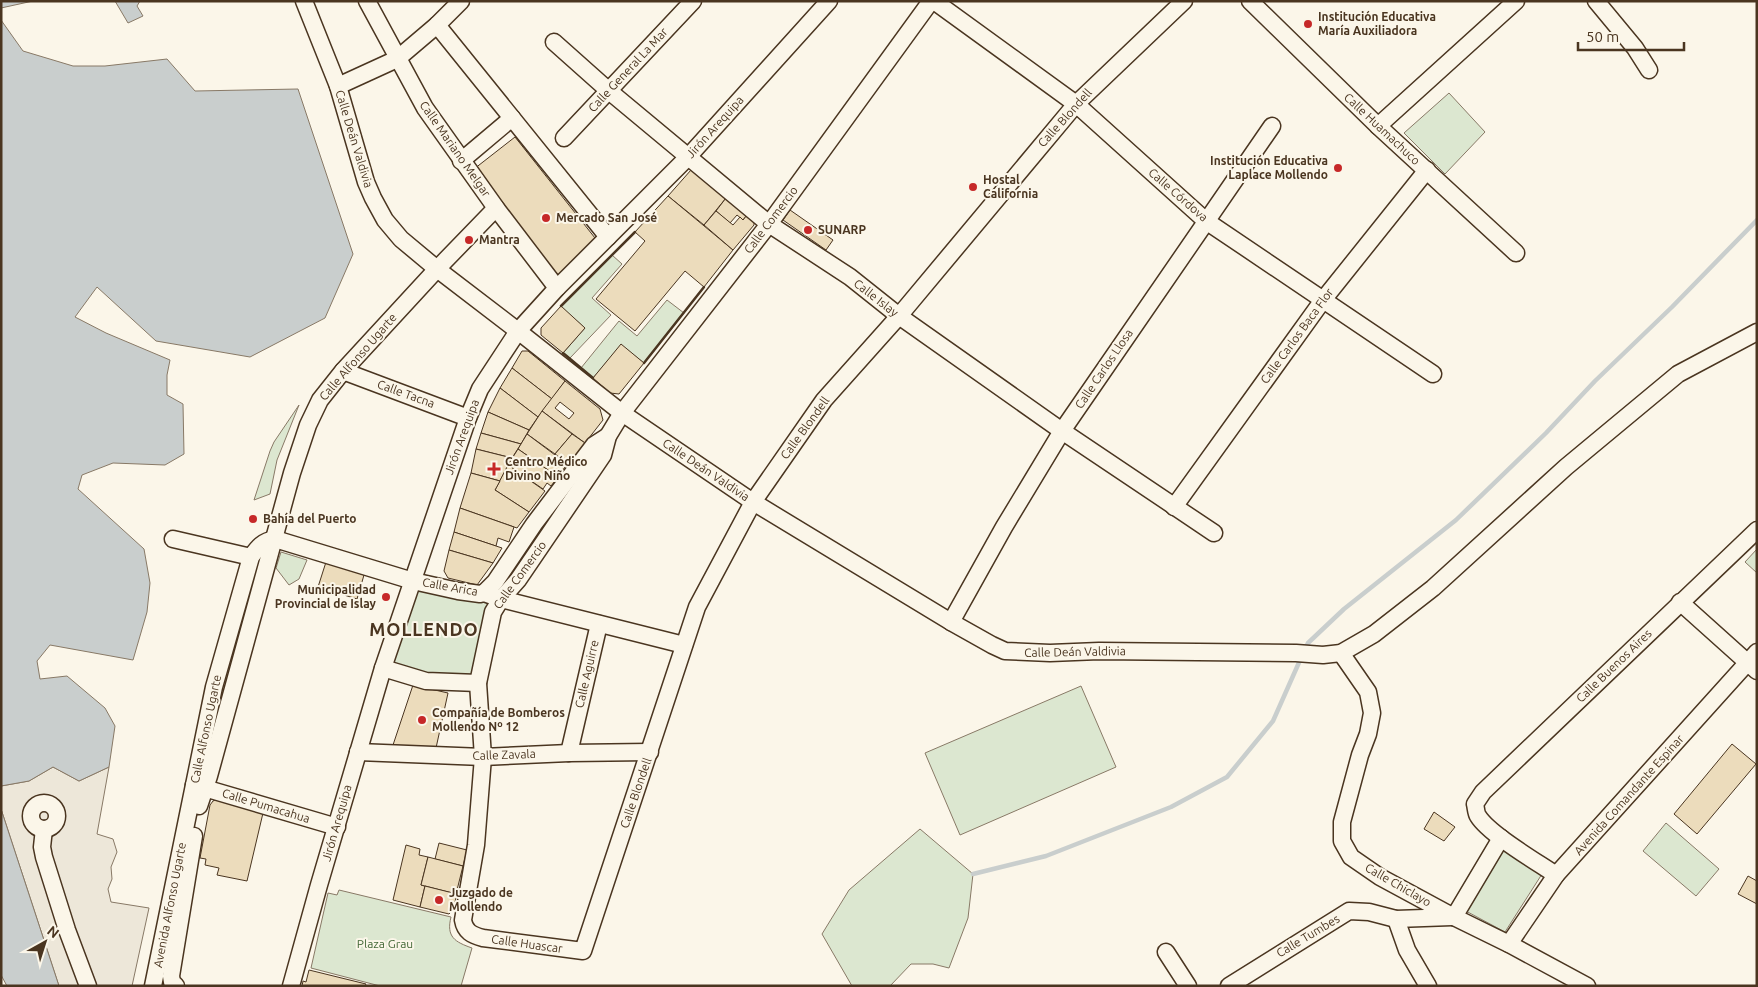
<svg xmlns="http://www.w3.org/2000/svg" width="1758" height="987" font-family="Ubuntu,sans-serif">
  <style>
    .green { fill: #dce7d0; stroke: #887966 }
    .parking { fill: #ede7d9; stroke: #887966 }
    .water { fill: #c9cecd; stroke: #887966 }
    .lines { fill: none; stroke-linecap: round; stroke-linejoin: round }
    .stream { stroke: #c9cecd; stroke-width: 4.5 }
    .building { fill: #ecdcbc; stroke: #4a3520; fill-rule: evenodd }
    .minor-casing { stroke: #4a3520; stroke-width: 19 }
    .minor { stroke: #fbf6e9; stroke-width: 16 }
    .wall { stroke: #4a3520; stroke-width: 2.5 }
    .poi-dot { fill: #c62828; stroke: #fbf6e9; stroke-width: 2 }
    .labels { text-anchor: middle; stroke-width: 4; stroke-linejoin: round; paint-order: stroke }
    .poi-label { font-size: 12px; font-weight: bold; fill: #4a3520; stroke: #fbf6e9; text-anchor: start }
    .street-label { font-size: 12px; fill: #4a3520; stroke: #fbf6e9 }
    .park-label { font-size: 12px; fill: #436837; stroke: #fbf6e9 }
    .district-label { font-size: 18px; font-weight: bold; letter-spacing: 1px; fill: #4a3520; stroke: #fbf6e9 }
  </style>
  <rect width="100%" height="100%" fill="#fbf6e9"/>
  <!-- green -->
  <g class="green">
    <polygon points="1449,93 1485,132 1445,174 1404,133"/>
    <polygon points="612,255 622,264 592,298 611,315 570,358 563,353 585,328 561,307"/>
    <polygon points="667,300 684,313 644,363 621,345 593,378 581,368 619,321 637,336"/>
    <polygon points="299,405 277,460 270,494 254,500 270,451 274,442"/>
    <polygon points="1757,549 1757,573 1745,562"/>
    <polygon points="281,552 307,560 299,579 289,585 276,568"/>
    <polygon points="413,581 501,599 478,683 383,668"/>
    <polygon points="1081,686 1116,767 960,835 925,753"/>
    <polygon points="1666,823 1719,869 1696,896 1643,851"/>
    <polygon points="920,829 973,874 968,918 949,968 933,964 911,964 890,986 852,986 822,934 849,890"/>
    <polygon points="1502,847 1542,874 1505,932 1464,910"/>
    <path d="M339 890 451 917C446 937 455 942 472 948L461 986H380L311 968 328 893 337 895Z"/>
  </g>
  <!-- parking -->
  <polygon class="parking" points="53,767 79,781 109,767 97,834 113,839 117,852 111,867 112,879 108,889 111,902 149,908 132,986 59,986 1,809 1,786 29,781"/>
  <!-- water -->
  <g class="water">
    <polygon points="1,1 33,1 1,8"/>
    <polygon points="115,1 140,1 137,6 143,16 128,23"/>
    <polygon points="1,20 23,51 73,66 105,66 167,59 195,91 298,89 353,254 325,318 250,357 156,341 97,287 75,317 106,333 170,360 167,375 167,395 183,404 184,454 165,465 113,463 82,475 78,489 144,549 150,583 147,612 133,660 50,645 37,661 40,679 67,676 105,708 115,726 109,767 79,781 53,767 29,781 1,786"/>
    <polygon points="1,809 59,986 7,986 1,975"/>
  </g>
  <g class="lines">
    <!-- stream -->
    <g class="stream">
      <polyline points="1304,651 1308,643 1344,609 1456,520 1546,433 1595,381 1672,307 1757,220"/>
      <polyline points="973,874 1046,856 1171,807 1227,777 1273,721 1301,658"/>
    </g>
  </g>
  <!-- building -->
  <g class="building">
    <polygon points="515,137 595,238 558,275 474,169"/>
    <polygon points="691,170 726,198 704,225 668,196"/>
    <polygon points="668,196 733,250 704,287 685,271 635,331 596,299 645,241 635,232"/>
    <polygon points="726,198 747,215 743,220 737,215 730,223 716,211"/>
    <polygon points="790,210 833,240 826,250 783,220"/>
    <polygon points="716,211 733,225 740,217 743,220 747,215 754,220 754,225 733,250 704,225"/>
    <polygon points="561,306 585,328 563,353 541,335 541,328"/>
    <polygon points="621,344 644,363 619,394 610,393 593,378"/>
    <polygon points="522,351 528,351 565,381 552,399 512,368"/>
    <polygon points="512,368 552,399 538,417 500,388"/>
    <path d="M565 381 600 409 603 420 585 443 542 411ZM560 402 574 413 569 419 555 408Z"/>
    <polygon points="500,388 538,417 529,430 488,412"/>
    <polygon points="542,411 572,434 555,454 527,434"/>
    <polygon points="488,412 529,430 521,444 481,433"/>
    <polygon points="481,433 521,444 512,458 476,449"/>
    <polygon points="527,434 567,464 558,477 518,449"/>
    <polygon points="572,434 585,443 569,464 555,454"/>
    <polygon points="476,449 512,458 500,481 471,473"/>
    <polygon points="518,449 558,477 551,486 547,483 543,489 508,465"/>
    <polygon points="508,465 545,491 529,512 495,490"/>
    <polygon points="471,473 500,481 495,490 529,512 517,528 460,508"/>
    <polygon points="460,508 514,527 509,542 498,538 496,546 454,532"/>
    <polygon points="454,532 502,548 493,563 449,550"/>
    <polygon points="449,550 493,563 477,585 448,578 444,571"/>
    <polygon points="326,562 364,575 357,599 318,587"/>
    <polygon points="413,685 448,693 436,748 392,748"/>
    <polygon points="1732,744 1756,764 1697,834 1674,814"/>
    <polygon points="217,799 263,813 247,881 217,875 219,868 205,865 206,859 200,858 210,805 213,801"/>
    <polygon points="1434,812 1455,827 1444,841 1424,829"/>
    <polygon points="439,843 467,850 463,866 435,859"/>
    <polygon points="406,845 420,849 419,855 428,857 421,885 425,886 420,907 393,900"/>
    <polygon points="428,857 463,866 456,894 421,885"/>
    <polygon points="1748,876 1757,881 1757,904 1738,894"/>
    <polygon points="425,886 457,894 453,910 449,914 420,907"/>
    <polygon points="309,970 366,984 365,986 302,986 303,981 306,982"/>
  </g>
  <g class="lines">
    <defs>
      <g id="minor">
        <polyline points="304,1 338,86 366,182 373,198 385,220 401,239 437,269 518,331 622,413 753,502 951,622 992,645 1005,651 1050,653 1099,651 1296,653 1323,655 1341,653 1374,634 1433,588 1566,467 1678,374 1757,332"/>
        <polyline points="367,1 425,108 496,208 557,288"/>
        <path d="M931 1 769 224 622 413 608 436 603 455 518 580 501 599 493 612 478 683 483 757 476 845 463 920C465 932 472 935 483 938L583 951 697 607 753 502 824 400 899 316 1076 104 1184 1"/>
        <polyline points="934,1 1076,104 1206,221 1433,374"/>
        <polyline points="1250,1 1378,126 1516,253"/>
        <polyline points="1596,1 1635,48 1649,70"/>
        <polyline points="437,25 608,237"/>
        <polyline points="554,42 609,91 769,224 850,277 899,316 1062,431 1214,533"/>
        <polyline points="338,86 397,59 437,25 461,1"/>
        <polyline points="1378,126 1516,1"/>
        <polyline points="564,138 693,1"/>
        <polyline points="461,161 512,118"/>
        <polyline points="343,371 468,418"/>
        <polyline points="1174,507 1323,300 1427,170"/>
        <polyline points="173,539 251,557"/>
        <polyline points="484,593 495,582 534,524 594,445 608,436"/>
        <polyline points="1680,602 1757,671"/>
        <polyline points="951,622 1004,527 1062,431 1272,126"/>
        <polyline points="1341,653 1368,692 1372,713 1368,734 1360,755 1342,822 1342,841 1351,857 1380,877 1454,917 1509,944 1587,986"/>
        <polyline points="383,668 426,681 478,683"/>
        <polyline points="358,752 483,757 569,753 650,752"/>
        <polyline points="569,753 599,624"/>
        <polyline points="194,785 337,827"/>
        <circle cx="44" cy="816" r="13"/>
        <polyline points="199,806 209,776 292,473 308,425 320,400 343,371 437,269 496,208"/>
        <polyline points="44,829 42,847 44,857 67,930 88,986"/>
        <path d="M1556 875C1537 862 1489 834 1478 816 1476 813 1476 808 1475 804L1483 792 1757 530"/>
        <polyline points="1454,917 1501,838"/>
        <polyline points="1396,919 1407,950 1428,986"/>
        <polyline points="1509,944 1556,875 1757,652"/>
        <polyline points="1166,952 1188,986"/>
        <path d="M153 986 214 687 251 557C258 547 263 541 275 539L413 581 458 591 480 594 484 593 501 599 684 645"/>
        <polyline points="176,986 172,982 171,976 194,836"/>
        <polyline points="291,986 319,885 383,668 468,418 480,389 518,331 557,288 688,157 829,1"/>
        <polyline points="1229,986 1349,911 1369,912 1396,919 1452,917"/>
      </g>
    </defs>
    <!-- minor casing -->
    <use href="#minor" class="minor-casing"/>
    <!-- minor -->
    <use href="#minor" class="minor"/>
    <!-- wall -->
    <g class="wall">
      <polyline points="561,306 635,232"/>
      <polyline points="563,353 593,378"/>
      <polyline points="644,363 704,287"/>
    </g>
  </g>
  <!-- markers -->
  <g class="poi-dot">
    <circle cx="1308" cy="24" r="5"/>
    <circle cx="1338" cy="168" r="5"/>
    <circle cx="973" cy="187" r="5"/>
    <circle cx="546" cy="218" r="5"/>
    <circle cx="808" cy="230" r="5"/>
    <circle cx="469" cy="240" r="5"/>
    <path d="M491.5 461.5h5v5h5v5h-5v5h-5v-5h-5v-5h5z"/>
    <circle cx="253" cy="519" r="5"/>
    <circle cx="386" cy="597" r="5"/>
    <circle cx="422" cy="720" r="5"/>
    <circle cx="439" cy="900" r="5"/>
  </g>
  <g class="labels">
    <!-- poi labels -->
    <g class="poi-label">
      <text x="1318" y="21">Institución Educativa<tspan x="1318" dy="14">María Auxiliadora</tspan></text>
      <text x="1328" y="165" text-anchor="end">Institución Educativa<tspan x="1328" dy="14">Laplace Mollendo</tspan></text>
      <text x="983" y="184">Hostal<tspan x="983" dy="14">California</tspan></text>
      <text x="556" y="222">Mercado San José</text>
      <text x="818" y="234">SUNARP</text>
      <text x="479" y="244">Mantra</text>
      <text x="505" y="466">Centro Médico<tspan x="505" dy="14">Divino Niño</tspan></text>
      <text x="263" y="523">Bahía del Puerto</text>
      <text x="376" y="594" text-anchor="end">Municipalidad<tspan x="376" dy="14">Provincial de Islay</tspan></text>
      <text x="432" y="717">Compañía de Bomberos<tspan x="432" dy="14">Mollendo Nº 12</tspan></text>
      <text x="449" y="897">Juzgado de<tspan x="449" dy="14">Mollendo</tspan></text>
    </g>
    <!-- street labels -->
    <g class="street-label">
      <text transform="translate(628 70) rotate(-47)" y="4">Calle General La Mar</text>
      <text transform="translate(1065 118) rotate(-48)" y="4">Calle Blondell</text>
      <text transform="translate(715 127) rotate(-48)" y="4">Jirón Arequipa</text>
      <text transform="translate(1382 129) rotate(43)" y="4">Calle Huamachuco</text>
      <text transform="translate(354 139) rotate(73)" y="4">Calle Deán Valdivia</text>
      <text transform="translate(455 149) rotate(55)" y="4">Calle Mariano Melgar</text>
      <text transform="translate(1178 195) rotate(41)" y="4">Calle Córdova</text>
      <text transform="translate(771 220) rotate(-53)" y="4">Calle Comercio</text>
      <text transform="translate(876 298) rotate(38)" y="4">Calle Islay</text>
      <text transform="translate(1297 336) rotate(-54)" y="4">Calle Carlos Baca Flor</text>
      <text transform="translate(358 357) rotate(-49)" y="4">Calle Alfonso Ugarte</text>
      <text transform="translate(1104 369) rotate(-56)" y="4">Calle Carlos Llosa</text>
      <text transform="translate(406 394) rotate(20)" y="4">Calle Tacna</text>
      <text transform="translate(805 428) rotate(-54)" y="4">Calle Blondell</text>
      <text transform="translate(462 437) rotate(-70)" y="4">Jirón Arequipa</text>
      <text transform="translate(706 470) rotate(34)" y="4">Calle Deán Valdivia</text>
      <text transform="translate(520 575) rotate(-54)" y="4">Calle Comercio</text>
      <text transform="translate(450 587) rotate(10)" y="4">Calle Arica</text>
      <text transform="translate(1075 652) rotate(-1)" y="4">Calle Deán Valdivia</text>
      <text transform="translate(1614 666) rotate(-44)" y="4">Calle Buenos Aires</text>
      <text transform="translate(587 674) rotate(-77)" y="4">Calle Aguirre</text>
      <text transform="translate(206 729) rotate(-78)" y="4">Calle Alfonso Ugarte</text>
      <text transform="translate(504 755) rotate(-2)" y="4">Calle Zavala</text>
      <text transform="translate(636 793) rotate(-71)" y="4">Calle Blondell</text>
      <text transform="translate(1629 795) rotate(-48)" y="4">Avenida Comandante Espinar</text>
      <text transform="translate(266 806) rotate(17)" y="4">Calle Pumacahua</text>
      <text transform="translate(337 823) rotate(-74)" y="4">Jirón Arequipa</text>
      <text transform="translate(1398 885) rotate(30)" y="4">Calle Chiclayo</text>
      <text transform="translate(170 905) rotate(-79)" y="4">Avenida Alfonso Ugarte</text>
      <text transform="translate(1308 936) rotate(-31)" y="4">Calle Tumbes</text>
      <text transform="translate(527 944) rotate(8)" y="4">Calle Huascar</text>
    </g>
    <!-- park labels -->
    <g class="park-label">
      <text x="385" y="948">Plaza Grau</text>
    </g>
    <!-- district labels -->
    <g class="district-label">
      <text x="424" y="636">MOLLENDO</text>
    </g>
  </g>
  <!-- border -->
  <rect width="1758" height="987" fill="none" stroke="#4a3520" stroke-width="5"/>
  <!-- north arrow -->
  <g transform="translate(45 942) rotate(39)" stroke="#fbf6e9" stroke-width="4" paint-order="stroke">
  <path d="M0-4L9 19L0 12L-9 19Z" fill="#4a3520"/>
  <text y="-8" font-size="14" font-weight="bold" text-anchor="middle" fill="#4a3520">N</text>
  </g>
  <!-- scale -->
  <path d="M1578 42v8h106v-8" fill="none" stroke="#4a3520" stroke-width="2.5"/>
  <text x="1586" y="42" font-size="15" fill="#4a3520" stroke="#fbf6e9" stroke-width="4" paint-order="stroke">50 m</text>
</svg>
